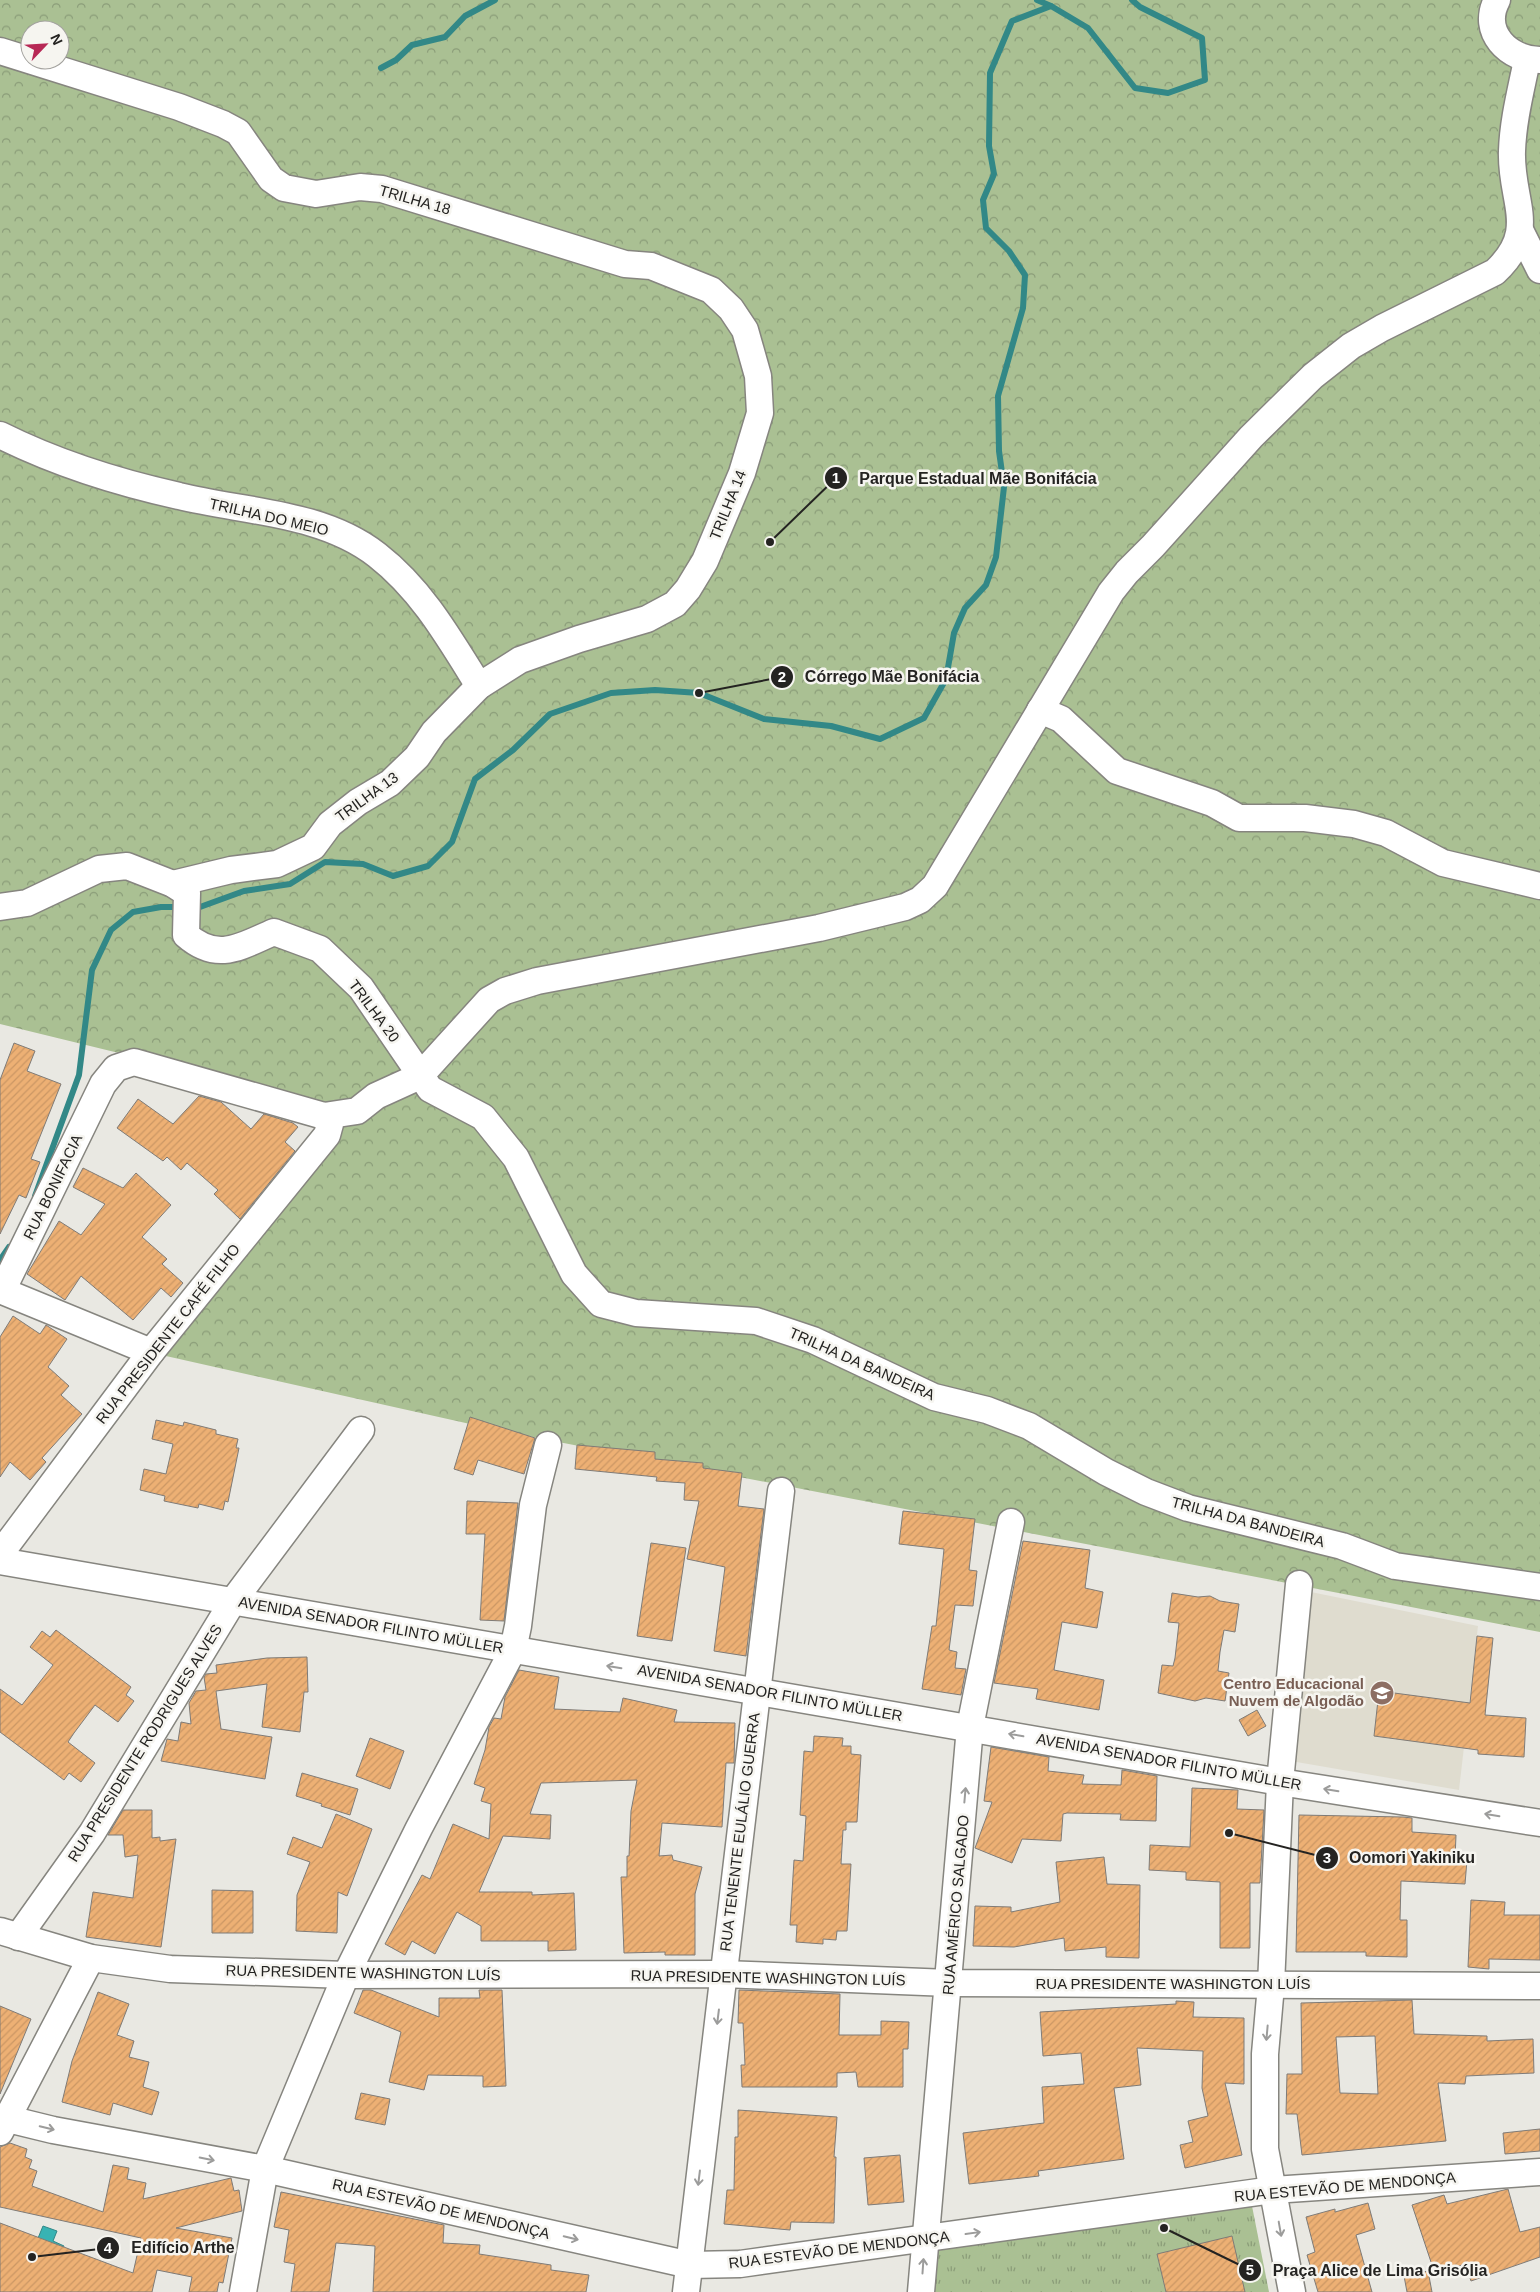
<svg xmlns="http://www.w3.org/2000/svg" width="1540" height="2292" font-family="Helvetica,sans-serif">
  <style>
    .built { fill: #dfdccf }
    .forest { fill: url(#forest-crowns); fill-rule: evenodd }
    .park { fill: url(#park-tufts) }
    .water { fill: #38b3b3; stroke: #328887 }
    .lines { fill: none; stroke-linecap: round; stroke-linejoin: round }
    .stream { stroke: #328887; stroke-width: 6 }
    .building { fill: url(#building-hatch); stroke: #7f7b77; fill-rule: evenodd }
    .minor-casing { stroke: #86857f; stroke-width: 29 }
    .minor { stroke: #fff; stroke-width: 26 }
    .oneway { stroke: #9c9c9b }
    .labels { text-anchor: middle; stroke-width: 5; stroke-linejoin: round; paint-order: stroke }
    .street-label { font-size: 15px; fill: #242321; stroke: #f6f5f0 }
    .education-label { font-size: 15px; font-weight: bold; fill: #785e54; stroke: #f6f5f0; text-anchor: end }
    .leader { fill: none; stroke: #242321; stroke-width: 2 }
    .callout-dot { fill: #242321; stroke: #f6f5f0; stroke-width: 2 }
    .mark-label { font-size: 15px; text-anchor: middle; font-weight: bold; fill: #fff }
    .callout-label { font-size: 16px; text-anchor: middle; font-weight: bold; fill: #242321; stroke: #f6f5f0; stroke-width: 5; stroke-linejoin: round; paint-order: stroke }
  </style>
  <defs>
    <pattern id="forest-crowns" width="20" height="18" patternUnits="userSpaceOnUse" patternTransform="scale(1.25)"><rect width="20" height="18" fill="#aac093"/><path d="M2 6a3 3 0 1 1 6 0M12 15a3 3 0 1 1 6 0" fill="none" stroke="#8a9c78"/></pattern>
    <pattern id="park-tufts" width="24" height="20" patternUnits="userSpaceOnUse" patternTransform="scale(1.25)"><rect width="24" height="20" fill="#aac093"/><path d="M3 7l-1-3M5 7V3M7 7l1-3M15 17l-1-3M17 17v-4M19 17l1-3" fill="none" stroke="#8a9c78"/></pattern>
    <pattern id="building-hatch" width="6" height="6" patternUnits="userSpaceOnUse" patternTransform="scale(1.25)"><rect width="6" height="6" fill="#edb074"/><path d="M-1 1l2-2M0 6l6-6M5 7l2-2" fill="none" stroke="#cb9764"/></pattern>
  </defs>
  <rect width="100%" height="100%" fill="#e9e8e2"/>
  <!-- built -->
  <polygon class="built" points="1306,1591 1478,1626 1459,1790 1285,1760"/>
  <!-- forest -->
  <path class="forest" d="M0 0H1540V1632L497 1430 157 1354 356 1111 0 1024ZM30 30H60V60H30Z"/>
  <!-- park -->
  <polygon class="park" points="1242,2200 1252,2206 1269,2292 928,2292 935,2251"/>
  <!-- water -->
  <polygon class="water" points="43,2226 57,2231 53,2241 64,2246 62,2252 36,2243"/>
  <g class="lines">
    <!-- stream -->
    <g class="stream">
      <polyline points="1037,0 1051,6"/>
      <polyline points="381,68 396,60 412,45 445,37 465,16 495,0"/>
      <polyline points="193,907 200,907 244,891 290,884 325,862 363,864 393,876 428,866 452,842 475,779 513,750 550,714 611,693 655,690 699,693 764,719 831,726 880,739 924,718 946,679 954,633 965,608 986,585 996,557 1004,487 999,451 998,396 1023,308 1025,275 1009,251 986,228 983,200 994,174 989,146 990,73 1012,21 1051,6 1088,28 1135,88 1168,93 1205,80 1202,38 1140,7 1132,0"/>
      <polyline points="35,1196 79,1075 92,970 111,930 133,912 161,907 180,907"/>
      <polyline points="0,1260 9,1247"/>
    </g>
  </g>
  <!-- building -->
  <g class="building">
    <polygon points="14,1043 35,1051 27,1071 61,1084 31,1159 40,1162 26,1198 19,1195 0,1234 0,1080"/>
    <polygon points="199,1096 221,1102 251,1129 264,1114 293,1123 298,1127 285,1142 295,1151 240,1219 214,1194 218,1190 187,1163 181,1170 167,1157 163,1161 117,1128 138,1099 173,1124"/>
    <polygon points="83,1168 123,1188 136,1173 171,1205 142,1237 167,1259 162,1264 183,1283 171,1297 161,1288 133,1320 81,1276 65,1300 27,1274 59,1221 81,1235 105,1204 73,1187"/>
    <polygon points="13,1316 40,1334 46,1325 67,1339 48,1367 69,1386 61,1395 82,1414 42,1458 46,1462 30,1480 10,1462 0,1477 0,1337"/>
    <polygon points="470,1417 535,1438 524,1474 478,1460 473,1475 454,1469"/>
    <polygon points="156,1420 183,1426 184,1422 216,1430 216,1434 238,1439 236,1448 239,1448 228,1502 225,1501 223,1510 199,1504 198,1508 164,1501 165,1496 140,1490 144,1469 166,1474 173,1444 152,1439"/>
    <polygon points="577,1445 655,1452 655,1459 703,1463 703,1468 742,1473 738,1506 764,1509 746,1656 714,1651 725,1567 687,1559 699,1501 684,1500 685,1483 656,1481 657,1477 575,1469"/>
    <polygon points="467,1501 518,1503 504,1621 480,1620 485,1534 466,1534"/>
    <polygon points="903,1511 975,1519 969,1570 977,1571 973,1606 955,1605 949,1650 957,1652 955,1668 966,1669 961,1695 922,1689 932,1626 936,1626 944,1549 899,1544"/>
    <polygon points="1023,1541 1090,1550 1085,1588 1103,1592 1097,1628 1062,1622 1054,1670 1104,1680 1099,1710 1036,1699 1038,1689 994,1683"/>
    <polygon points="651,1543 686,1548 672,1641 637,1636"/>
    <polygon points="1172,1593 1198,1597 1210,1596 1220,1601 1239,1604 1235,1632 1224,1630 1220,1652 1218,1671 1229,1673 1225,1701 1206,1698 1195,1701 1158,1693 1162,1665 1173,1666 1175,1658 1179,1623 1168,1622"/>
    <polygon points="56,1630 131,1687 126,1695 134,1701 118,1722 95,1705 74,1733 68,1742 95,1763 81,1782 69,1773 64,1780 0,1732 0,1689 22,1705 53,1665 30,1647 42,1631 50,1637"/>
    <polygon points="1477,1636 1493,1638 1485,1715 1526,1718 1524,1757 1478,1754 1478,1750 1374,1736 1379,1691 1470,1703"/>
    <polygon points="307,1657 308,1692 304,1692 300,1732 262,1727 267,1684 216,1691 221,1729 272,1737 265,1779 161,1761 167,1739 178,1741 181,1722 191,1724 189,1703 196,1691 206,1690 204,1677 206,1674 217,1673 216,1665 267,1658"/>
    <polygon points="519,1670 559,1677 554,1709 620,1712 623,1698 677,1710 674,1722 735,1723 734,1763 726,1763 722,1827 662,1823 659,1856 672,1855 673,1860 702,1867 695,1894 695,1955 665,1955 665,1952 624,1953 621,1877 627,1877 627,1856 629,1856 631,1811 637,1780 541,1783 530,1814 551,1815 550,1839 503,1836 479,1892 532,1892 532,1895 574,1893 576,1950 548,1951 548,1941 481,1941 481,1926 457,1912 435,1954 412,1941 405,1955 385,1944 422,1875 430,1879 453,1824 489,1839 491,1804 481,1801 485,1788 474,1784 485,1750 489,1727 494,1718 501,1719 505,1697"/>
    <polygon points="1257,1710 1266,1726 1248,1736 1239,1720"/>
    <polygon points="814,1736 843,1738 842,1746 851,1746 851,1754 861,1755 857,1822 846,1822 846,1830 843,1830 841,1864 851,1864 847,1931 837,1931 836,1940 823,1939 823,1944 796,1942 797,1925 790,1925 794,1860 803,1861 806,1816 800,1815 804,1751 813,1752"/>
    <polygon points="370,1738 404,1751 390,1789 356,1776"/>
    <polygon points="991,1747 1049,1757 1048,1771 1084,1775 1082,1784 1121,1785 1122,1770 1157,1776 1156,1821 1120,1820 1121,1814 1067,1813 1063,1814 1061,1841 1022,1839 1012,1863 975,1848 992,1802 984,1801"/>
    <polygon points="302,1773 358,1789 350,1815 321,1806 322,1804 296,1796"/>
    <polygon points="1192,1788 1238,1790 1237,1809 1264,1810 1260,1883 1250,1883 1250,1948 1220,1948 1220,1882 1186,1880 1186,1872 1149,1870 1150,1845 1190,1847"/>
    <polygon points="123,1810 152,1810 152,1838 160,1837 160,1841 176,1839 161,1947 86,1937 93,1892 133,1898 138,1855 125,1857 123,1835 108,1835"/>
    <polygon points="336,1814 372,1829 347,1896 338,1892 337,1933 296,1931 297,1895 310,1862 287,1854 293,1837 322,1848"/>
    <polygon points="1299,1815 1403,1817 1412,1818 1412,1832 1456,1835 1455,1859 1467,1860 1465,1884 1401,1881 1400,1920 1407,1920 1407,1957 1366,1956 1366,1952 1296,1952"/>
    <polygon points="1104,1857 1107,1884 1140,1885 1139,1958 1106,1957 1106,1947 1065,1951 1064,1938 1014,1947 973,1946 975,1906 1011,1907 1011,1912 1060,1902 1056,1862"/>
    <polygon points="212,1890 253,1891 253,1933 212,1933"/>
    <polygon points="1471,1900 1505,1902 1504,1915 1540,1915 1540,1960 1489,1959 1489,1969 1468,1967"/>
    <polygon points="363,1990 371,1990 439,2017 439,1998 480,1998 479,1990 502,1990 506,2086 483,2087 483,2076 428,2075 424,2090 389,2082 401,2032 354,2013"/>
    <polygon points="739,1990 840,1994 839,2035 881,2035 881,2021 909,2022 908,2049 903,2049 903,2087 858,2087 856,2072 837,2073 837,2087 742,2087 741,2065 745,2065 743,2023 738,2023"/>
    <polygon points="98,1992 129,2004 117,2035 134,2041 129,2057 149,2062 143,2087 159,2092 152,2115 113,2103 110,2115 62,2102 72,2061"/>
    <path d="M1412 2000 1414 2034 1487 2036V2041L1533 2039 1534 2073 1466 2076 1465 2084 1438 2083 1446 2141 1302 2155 1297 2114H1286L1287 2074H1302L1301 2003ZM1375 2036 1378 2094 1340 2093 1336 2037Z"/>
    <polygon points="1176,2001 1194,2002 1193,2017 1244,2018 1244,2084 1225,2083 1242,2155 1185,2168 1180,2145 1193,2142 1188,2121 1208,2116 1202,2088 1203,2051 1137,2048 1141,2085 1114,2088 1124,2159 1038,2171 1039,2176 969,2184 963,2133 1044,2123 1042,2087 1084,2084 1081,2053 1043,2056 1040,2012 1176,2004"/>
    <polygon points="0,2006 31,2019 0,2094"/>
    <polygon points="361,2093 390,2099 385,2125 355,2119"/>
    <polygon points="738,2110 837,2117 834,2157 836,2157 834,2223 791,2222 790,2230 724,2224 727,2190 734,2190 735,2137 738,2137"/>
    <polygon points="1540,2129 1540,2151 1505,2154 1503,2133"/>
    <polygon points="10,2143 27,2149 25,2157 32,2160 29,2168 37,2171 32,2186 103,2212 113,2165 129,2168 127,2179 146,2183 143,2199 231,2178 234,2191 239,2190 242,2211 176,2228 232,2238 223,2283 219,2282 217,2292 189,2292 192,2277 157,2270 152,2292 0,2292 0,2223 133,2273 141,2238 0,2207 0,2147"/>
    <polygon points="900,2155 904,2202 868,2205 864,2158"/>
    <polygon points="1508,2189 1520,2232 1540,2227 1540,2257 1471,2281 1465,2264 1435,2274 1412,2205 1444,2195 1447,2204"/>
    <polygon points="281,2192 444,2225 443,2243 480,2245 479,2254 551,2265 551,2270 589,2275 586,2292 373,2292 375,2246 336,2243 329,2292 291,2292 295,2264 284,2262 289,2230 274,2227"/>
    <polygon points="1368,2203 1375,2229 1356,2235 1372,2292 1318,2292 1307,2255 1315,2252 1306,2217 1335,2209 1335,2212"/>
    <polygon points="1232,2236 1245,2292 1166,2292 1157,2254"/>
    <polygon points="1428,2271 1432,2292 1407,2292 1404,2276"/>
  </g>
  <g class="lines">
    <defs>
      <g id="minor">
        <path d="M1497 0C1480 32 1509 60 1540 60"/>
        <polyline points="0,51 179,107 223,124 238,132 271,179 284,188 316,194 360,187 382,189 625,264 651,266 711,290 731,309 745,330 758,376 760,413 742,473 705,561 688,589 675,604 647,619 579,639 520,660 479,686 434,732 417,757 390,783 358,802 330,824 313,847 277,864 231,870 173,884"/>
        <polyline points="1521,232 1540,270"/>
        <path d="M0 435C58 464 116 482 179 496 244 512 322 512 377 555 422 590 449 638 479 686"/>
        <polyline points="1040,710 1061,719 1117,771 1212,803 1239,818 1305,818 1354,824 1386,833 1443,863 1540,886"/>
        <path d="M0 907 27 903 99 869 127 866 173 884 187 893 186 935C218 963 241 946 274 932L320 949 361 988 430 1089 483 1117 516 1158 574 1274 601 1304 636 1313 756 1321 813 1340 934 1397 987 1410 1029 1426 1106 1472 1146 1492 1188 1508 1342 1546 1395 1566 1540 1587"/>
        <polyline points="0,1290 151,1352"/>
        <path d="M2 1291 103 1084 116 1068 134 1062 324 1116 357 1111 376 1096 420 1076 489 1000 505 991 537 981 819 928 905 907 920 900 935 886 1111 592 1127 572 1153 546 1251 437 1313 376 1351 346 1382 328 1495 272C1540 230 1510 202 1512 151 1513 120 1521 90 1527 60"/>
        <polyline points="0,1554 151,1352 327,1135 330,1124 324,1116"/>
        <polyline points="0,1561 1280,1782 1540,1823"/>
        <polyline points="0,1931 91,1958 170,1969 346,1975 723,1974 949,1983 1540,1986"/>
        <polyline points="18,1937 92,1833 233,1601 361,1430"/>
        <polyline points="0,2117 53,2130 265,2169 690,2265 740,2264 1273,2190 1540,2172"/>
        <polyline points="0,2132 91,1958"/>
        <polyline points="243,2292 265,2169 346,1975 419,1828 513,1650 518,1626 533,1505 548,1445"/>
        <polyline points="686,2292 781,1491"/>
        <polyline points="921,2292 970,1727 1011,1522"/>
        <polyline points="1292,2292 1265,2149 1265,2054 1271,1985 1280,1782 1299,1584"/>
      </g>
    </defs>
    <!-- minor casing -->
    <use href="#minor" class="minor-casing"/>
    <!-- minor -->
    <use href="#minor" class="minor"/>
  </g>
  <!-- one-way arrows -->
  <defs><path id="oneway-shaft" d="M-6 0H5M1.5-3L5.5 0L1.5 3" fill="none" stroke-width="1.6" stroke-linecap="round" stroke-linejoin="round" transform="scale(1.25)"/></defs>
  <g class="oneway">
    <use href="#oneway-shaft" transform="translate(614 1667) rotate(-171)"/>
    <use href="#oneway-shaft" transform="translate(1016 1735) rotate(-170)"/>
    <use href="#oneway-shaft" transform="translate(1331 1790) rotate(-171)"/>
    <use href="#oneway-shaft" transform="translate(965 1795) rotate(-85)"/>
    <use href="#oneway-shaft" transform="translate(1492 1815) rotate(-171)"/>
    <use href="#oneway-shaft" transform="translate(718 2017) rotate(97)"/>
    <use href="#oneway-shaft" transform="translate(1267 2033) rotate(95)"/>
    <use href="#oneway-shaft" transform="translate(47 2128) rotate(13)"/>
    <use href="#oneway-shaft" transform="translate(207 2159) rotate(11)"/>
    <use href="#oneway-shaft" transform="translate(699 2178) rotate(97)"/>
    <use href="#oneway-shaft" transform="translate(1280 2229) rotate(80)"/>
    <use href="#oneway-shaft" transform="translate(973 2233) rotate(-8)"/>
    <use href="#oneway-shaft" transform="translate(571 2238) rotate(13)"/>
    <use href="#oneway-shaft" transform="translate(923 2266) rotate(-86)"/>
  </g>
  <!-- icons -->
  <defs>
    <symbol id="school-disc" viewBox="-11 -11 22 22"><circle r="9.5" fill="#8d6e63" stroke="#f6f5f0"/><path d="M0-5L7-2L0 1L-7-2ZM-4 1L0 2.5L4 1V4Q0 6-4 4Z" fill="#fff"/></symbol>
  </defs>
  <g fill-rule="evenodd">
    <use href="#school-disc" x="1368" y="1679" width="28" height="28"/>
  </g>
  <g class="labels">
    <!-- street labels -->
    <g class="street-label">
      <text transform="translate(415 200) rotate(16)" y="5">TRILHA 18</text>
      <text transform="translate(728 505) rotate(-68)" y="5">TRILHA 14</text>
      <text transform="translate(269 517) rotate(13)" y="5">TRILHA DO MEIO</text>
      <text transform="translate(367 797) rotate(-36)" y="5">TRILHA 13</text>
      <text transform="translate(374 1011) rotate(53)" y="5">TRILHA 20</text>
      <text transform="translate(53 1187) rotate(-64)" y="5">RUA BONIFACIA</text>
      <text transform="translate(168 1334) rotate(-52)" y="5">RUA PRESIDENTE CAFÉ FILHO</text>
      <text transform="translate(862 1364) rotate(24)" y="5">TRILHA DA BANDEIRA</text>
      <text transform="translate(1248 1522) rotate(15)" y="5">TRILHA DA BANDEIRA</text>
      <text transform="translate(371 1625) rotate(10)" y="5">AVENIDA SENADOR FILINTO MÜLLER</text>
      <text transform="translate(770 1693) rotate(10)" y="5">AVENIDA SENADOR FILINTO MÜLLER</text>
      <text transform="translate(145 1743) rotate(-58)" y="5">RUA PRESIDENTE RODRIGUES ALVES</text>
      <text transform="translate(1169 1762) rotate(10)" y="5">AVENIDA SENADOR FILINTO MÜLLER</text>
      <text transform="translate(740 1832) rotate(-83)" y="5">RUA TENENTE EULÁLIO GUERRA</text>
      <text transform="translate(956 1905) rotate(-85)" y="5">RUA AMÉRICO SALGADO</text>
      <text transform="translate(363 1973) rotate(1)" y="5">RUA PRESIDENTE WASHINGTON LUÍS</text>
      <text transform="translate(768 1978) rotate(1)" y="5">RUA PRESIDENTE WASHINGTON LUÍS</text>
      <text x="1173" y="1989">RUA PRESIDENTE WASHINGTON LUÍS</text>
      <text transform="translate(1345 2187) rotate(-5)" y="5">RUA ESTEVÃO DE MENDONÇA</text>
      <text transform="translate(441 2209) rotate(13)" y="5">RUA ESTEVÃO DE MENDONÇA</text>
      <text transform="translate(839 2250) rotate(-7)" y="5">RUA ESTEVÃO DE MENDONÇA</text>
    </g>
    <!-- education labels -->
    <g class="education-label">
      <text x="1364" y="1689">Centro Educacional<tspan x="1364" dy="17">Nuvem de Algodão</tspan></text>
    </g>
  </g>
  <!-- callouts -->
  <path class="leader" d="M770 542L836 478M699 693L782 677M1229 1833L1327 1858M32 2257L108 2248M1164 2228L1250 2270"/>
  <g class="callout-dot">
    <circle cx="770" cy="542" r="5"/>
    <circle cx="699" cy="693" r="5"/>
    <circle cx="1229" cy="1833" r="5"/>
    <circle cx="32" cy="2257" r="5"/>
    <circle cx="1164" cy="2228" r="5"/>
    <circle cx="836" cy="478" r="12"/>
    <circle cx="782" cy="677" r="12"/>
    <circle cx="1327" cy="1858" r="12"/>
    <circle cx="108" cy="2248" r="12"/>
    <circle cx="1250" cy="2270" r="12"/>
  </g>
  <g class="mark-label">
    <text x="836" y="483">1</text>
    <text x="782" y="682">2</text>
    <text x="1327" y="1863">3</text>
    <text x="108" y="2253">4</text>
    <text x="1250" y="2275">5</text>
  </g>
  <g class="callout-label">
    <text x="978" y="484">Parque Estadual Mãe Bonifácia</text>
    <text x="892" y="682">Córrego Mãe Bonifácia</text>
    <text x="1412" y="1863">Oomori Yakiniku</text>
    <text x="183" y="2253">Edifício Arthe</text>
    <text x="1380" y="2276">Praça Alice de Lima Grisólia</text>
  </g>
  <!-- north arrow -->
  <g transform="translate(45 45) rotate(65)"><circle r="24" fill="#f6f5f0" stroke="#a2a19d"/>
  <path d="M0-4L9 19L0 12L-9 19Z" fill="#b72855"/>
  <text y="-8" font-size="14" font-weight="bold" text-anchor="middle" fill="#242321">N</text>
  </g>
</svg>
